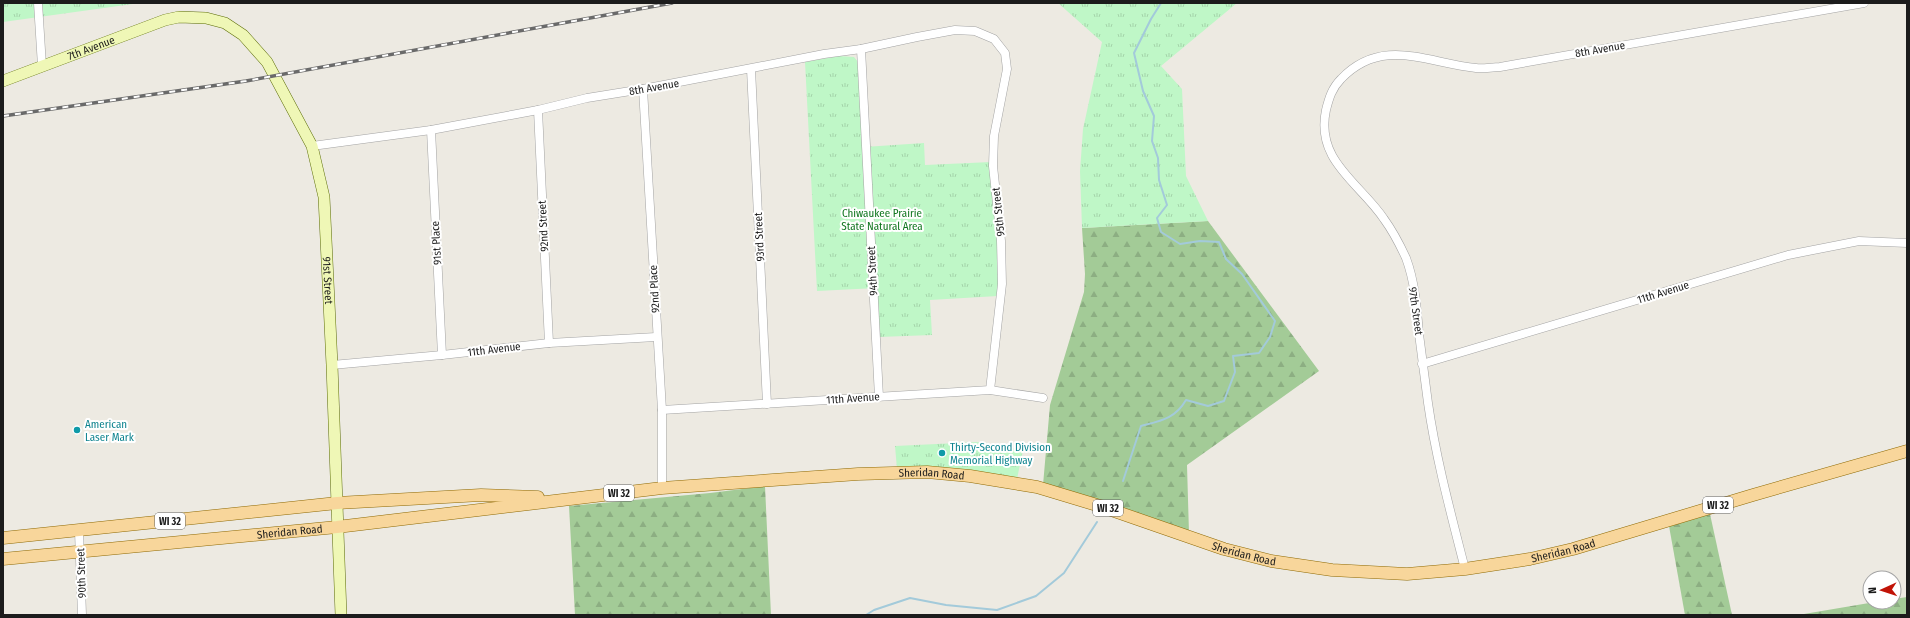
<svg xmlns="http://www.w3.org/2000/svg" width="1910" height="618" font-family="'Fira Sans Condensed',sans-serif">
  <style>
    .forest { fill: url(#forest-firs) }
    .park { fill: url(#park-tufts) }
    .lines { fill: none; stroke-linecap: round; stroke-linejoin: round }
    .stream { stroke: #a3cada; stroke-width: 2 }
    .street-casing { stroke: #a3a3a3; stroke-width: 9 }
    .secondary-casing { stroke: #5c6d08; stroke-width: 12 }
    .primary-casing { stroke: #8f6a05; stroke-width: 13 }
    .street { stroke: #fff; stroke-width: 8 }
    .secondary { stroke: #eff7b6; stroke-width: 11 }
    .primary { stroke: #f8d69b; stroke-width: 12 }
    .rail-casing { stroke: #6a6a6a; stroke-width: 3.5 }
    .rail { stroke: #fff; stroke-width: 2; stroke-dasharray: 6; stroke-linecap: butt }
    .culture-dot { fill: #0f9aa8; stroke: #fff; stroke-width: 1.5 }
    .labels { text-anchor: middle; stroke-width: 4; stroke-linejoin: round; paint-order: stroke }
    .shield { fill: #fff; stroke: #606060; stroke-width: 1 }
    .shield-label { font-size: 10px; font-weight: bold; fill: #1c1c1c }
    .street-label { font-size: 11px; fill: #1c1c1c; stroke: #fff }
    .park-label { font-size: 11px; fill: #0f751e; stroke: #fff }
    .culture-label { font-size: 11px; fill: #0d838f; stroke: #fff; text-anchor: start }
  </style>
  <defs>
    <pattern id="forest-firs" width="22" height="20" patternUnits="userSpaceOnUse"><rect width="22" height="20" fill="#a3cb97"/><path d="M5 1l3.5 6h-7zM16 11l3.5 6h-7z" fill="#8cae82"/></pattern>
    <pattern id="park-tufts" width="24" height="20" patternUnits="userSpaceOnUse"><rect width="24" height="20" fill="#bff7c7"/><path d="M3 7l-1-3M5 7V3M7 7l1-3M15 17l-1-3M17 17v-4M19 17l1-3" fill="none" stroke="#a4d3aa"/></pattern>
  </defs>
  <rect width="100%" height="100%" fill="#edeae2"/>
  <!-- forest -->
  <g class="forest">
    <polygon points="1208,221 1319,371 1187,465 1189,533 1091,497 1043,485 1050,405 1084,292 1085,274 1082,228"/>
    <polygon points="765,486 771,615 575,615 569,506 710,493"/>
    <polygon points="1710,514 1732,615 1685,615 1669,526"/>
    <polygon points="1907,597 1907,615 1798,615 1875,602 1894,602 1894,599"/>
  </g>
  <!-- park -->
  <g class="park">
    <polygon points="3,3 140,3 3,22"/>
    <polygon points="1058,3 1237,3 1161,66 1182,89 1186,176 1208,221 1082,228 1080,171 1083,129 1102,42"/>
    <polygon points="839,56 854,57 859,63 864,147 924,143 925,165 991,162 999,252 998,296 930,300 932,335 879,337 877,288 817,291 805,62"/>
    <polygon points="978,442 1023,450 1017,479 897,469 895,446"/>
  </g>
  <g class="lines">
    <!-- stream -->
    <g class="stream">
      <path d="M1123 481 1141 426C1160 421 1175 419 1186 400L1208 406 1224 401 1235 372 1233 356 1259 353 1270 337 1275 321 1242 274 1226 259 1219 242 1200 241 1180 244 1161 232 1157 218 1167 205 1159 180 1158 158 1152 141 1154 116 1143 91 1134 53 1151 19 1161 3"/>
      <polyline points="866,615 874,610 910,598 946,605 997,610 1036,596 1064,573 1097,522"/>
    </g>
    <defs>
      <g id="street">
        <polyline points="38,3 42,66"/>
        <polyline points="861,49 879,397"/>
        <polyline points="751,69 767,404"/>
        <polyline points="643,89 662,410 662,488"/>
        <polyline points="538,110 549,343"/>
        <polyline points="431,130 442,355"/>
        <polyline points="312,146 431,130 538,110 587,98 643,89 824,54 861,49 917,37 955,30 975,31 994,39 1005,53 1007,69 994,136 993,166 1001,241 1002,284 990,390"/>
        <polyline points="1422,364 1788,255 1859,241 1907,243"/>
        <polyline points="332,365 442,355 549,343 656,337"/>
        <polyline points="662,410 990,390 1043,398"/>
        <polyline points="79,531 82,615"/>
        <path d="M1465 569C1451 514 1436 459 1428 403 1425 380 1422 357 1419 334 1417 309 1415 282 1406 258 1400 245 1392 230 1384 219 1360 183 1315 161 1326 110 1329 98 1332 88 1341 79 1382 36 1427 63 1476 68 1483 69 1492 67 1500 67L1864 3"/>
      </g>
      <g id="secondary">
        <path id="s1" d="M3 81 165 20 179 17 206 18 225 23 243 35 267 62 312 146 324 197 332 365 341 615"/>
      </g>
      <g id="primary">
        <polyline points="3,538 337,503 481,495 538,497"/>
        <path id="s2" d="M3 559 337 527 662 488 858 474 927 472 970 476 1037 487 1100 506 1224 549 1271 561 1332 570 1407 574 1465 569 1530 559 1573 549 1753 495 1907 451"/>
      </g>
    </defs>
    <!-- street casing -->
    <use href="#street" class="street-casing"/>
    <!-- secondary casing -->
    <use href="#secondary" class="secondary-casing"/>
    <!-- primary casing -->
    <use href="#primary" class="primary-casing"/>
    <!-- street -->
    <use href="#street" class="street"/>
    <!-- secondary -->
    <use href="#secondary" class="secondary"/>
    <!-- primary -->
    <use href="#primary" class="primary"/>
    <defs>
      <polyline id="rail" points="3,116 246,81 672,3"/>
    </defs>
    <!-- rail casing -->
    <use href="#rail" class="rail-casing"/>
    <!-- rail -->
    <use href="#rail" class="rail"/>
  </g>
  <!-- markers -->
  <g class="culture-dot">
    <circle cx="77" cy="430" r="4"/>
    <circle cx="942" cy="453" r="4"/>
  </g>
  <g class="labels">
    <!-- shield labels -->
    <g class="shield">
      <rect x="604" y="485" width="30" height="16" rx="3"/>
      <rect x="1703" y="497" width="30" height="16" rx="3"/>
      <rect x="1093" y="500" width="30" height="16" rx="3"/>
      <rect x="155" y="513" width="30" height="16" rx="3"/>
    </g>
    <g class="shield-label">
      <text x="619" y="497">WI 32</text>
      <text x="1718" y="509">WI 32</text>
      <text x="1108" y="512">WI 32</text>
      <text x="170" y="525">WI 32</text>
    </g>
    <!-- street labels -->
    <g class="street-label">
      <text dy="4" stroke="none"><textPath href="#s1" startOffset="94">7th Avenue</textPath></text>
      <text transform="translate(1600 49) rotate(-10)" y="4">8th Avenue</text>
      <text transform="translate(654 87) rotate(-10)" y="4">8th Avenue</text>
      <text transform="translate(998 212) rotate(-96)" y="4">95th Street</text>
      <text transform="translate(543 226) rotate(-93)" y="4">92nd Street</text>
      <text transform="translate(759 237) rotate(-93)" y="4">93rd Street</text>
      <text transform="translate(436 243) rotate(-93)" y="4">91st Place</text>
      <text transform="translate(872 271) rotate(-93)" y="4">94th Street</text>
      <text dy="4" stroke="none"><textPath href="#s1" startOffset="523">91st Street</textPath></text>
      <text transform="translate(654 289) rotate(-93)" y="4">92nd Place</text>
      <text transform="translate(1663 292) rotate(-17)" y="4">11th Avenue</text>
      <text transform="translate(1416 311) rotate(82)" y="4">97th Street</text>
      <text transform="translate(494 349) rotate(-7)" y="4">11th Avenue</text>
      <text transform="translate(853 398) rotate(-4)" y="4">11th Avenue</text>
      <text dy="4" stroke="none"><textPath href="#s2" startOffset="933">Sheridan Road</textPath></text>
      <text dy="4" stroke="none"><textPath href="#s2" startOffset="288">Sheridan Road</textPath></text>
      <text dy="4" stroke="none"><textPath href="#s2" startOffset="1580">Sheridan Road</textPath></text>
      <text dy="4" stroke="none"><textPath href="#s2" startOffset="1257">Sheridan Road</textPath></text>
      <text transform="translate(81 573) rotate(-92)" y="4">90th Street</text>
    </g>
    <!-- park labels -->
    <g class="park-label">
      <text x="882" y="217">Chiwaukee Prairie<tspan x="882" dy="13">State Natural Area</tspan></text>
    </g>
    <!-- culture labels -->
    <g class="culture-label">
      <text x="85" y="428">American<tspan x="85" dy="13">Laser Mark</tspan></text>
      <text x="950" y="451">Thirty-Second Division<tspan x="950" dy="13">Memorial Highway</tspan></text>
    </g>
  </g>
  <!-- border -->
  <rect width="1910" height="618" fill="none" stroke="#1c1c1c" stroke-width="8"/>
  <!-- north arrow -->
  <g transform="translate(1882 590) rotate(267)"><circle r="19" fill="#ffffff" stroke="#a4a4a4"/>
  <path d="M0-3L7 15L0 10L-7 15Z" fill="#c11307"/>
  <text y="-6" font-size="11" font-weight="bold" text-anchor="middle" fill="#1c1c1c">N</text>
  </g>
</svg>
